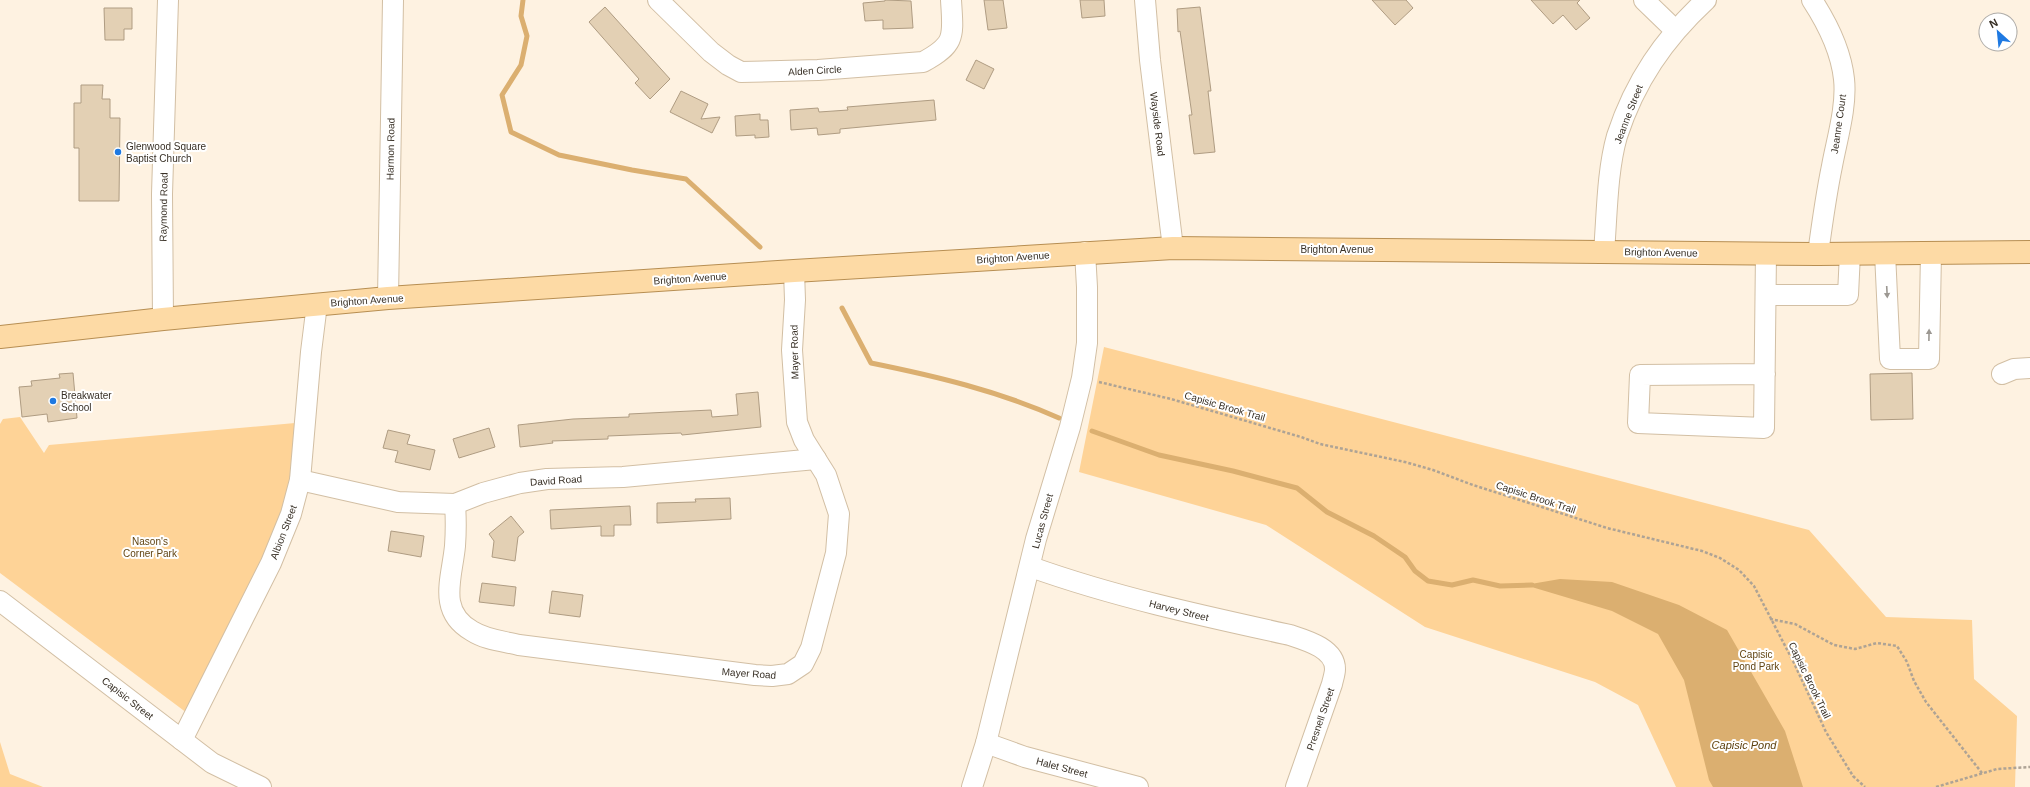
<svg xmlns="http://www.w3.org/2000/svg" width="2030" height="787" font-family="Arial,sans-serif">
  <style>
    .green { fill: #fed397 }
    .water { fill: #dbaf70 }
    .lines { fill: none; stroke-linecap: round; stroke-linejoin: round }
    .stream { stroke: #dbaf70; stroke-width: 5 }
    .building { fill: #e3d0b4; stroke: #af9c82 }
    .minor-casing { stroke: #d2bfa4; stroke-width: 22 }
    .major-casing { stroke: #b78e52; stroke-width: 24 }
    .path { stroke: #aea395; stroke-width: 2.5; stroke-dasharray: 3 2; stroke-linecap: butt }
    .minor { stroke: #fff; stroke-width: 20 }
    .major { stroke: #fddaa5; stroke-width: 22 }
    .oneway { fill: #9c9892 }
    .poi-dot { fill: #1e79e2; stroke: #fff; stroke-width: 1.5 }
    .labels { text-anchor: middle; stroke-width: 4; stroke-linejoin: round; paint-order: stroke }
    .street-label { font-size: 10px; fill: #383026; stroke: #fff }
    .poi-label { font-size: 10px; fill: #383026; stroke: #fff; text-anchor: start }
    .park-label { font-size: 10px; fill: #624513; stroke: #fff }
    .water-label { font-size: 11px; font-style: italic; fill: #5c3f0c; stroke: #fff }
  </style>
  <rect width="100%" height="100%" fill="#fef2e1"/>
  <!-- green -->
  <g class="green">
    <polygon points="1104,347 1809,530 1886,617 1972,620 1974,679 2017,716 2015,787 1676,787 1638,705 1595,682 1425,627 1266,525 1079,472"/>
    <polygon points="20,417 44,453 49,445 295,423 288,501 280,532 187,713 0,573 0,424 3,419"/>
    <polygon points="0,742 10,774 43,787 0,787"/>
  </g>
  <!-- water -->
  <polygon class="water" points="1560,579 1612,582 1679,605 1727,630 1785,731 1803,787 1713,787 1709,780 1684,680 1658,634 1612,611 1525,585"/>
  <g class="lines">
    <!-- stream -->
    <g class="stream">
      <polyline points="523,0 521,16 527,36 521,65 502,95 511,132 559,155 632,170 686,179 760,247"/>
      <path d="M842 308 871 363C935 376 999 391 1059 418"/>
      <polyline points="1092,431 1159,455 1233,471 1297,488 1327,512 1374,536 1405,557 1415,571 1428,581 1452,585 1473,580 1500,586 1532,585"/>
    </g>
  </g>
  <!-- building -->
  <g class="building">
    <polygon points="885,0 911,1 913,28 883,29 883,20 865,21 863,3 885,1"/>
    <polygon points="984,0 1003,0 1007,28 988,30"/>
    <polygon points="1080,0 1104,0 1105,16 1082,18"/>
    <polygon points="1372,0 1406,0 1413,8 1395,25"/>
    <polygon points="1531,0 1580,0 1577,3 1590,18 1576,30 1563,15 1553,24"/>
    <polygon points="605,7 670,79 650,99 635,83 639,79 589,22"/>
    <polygon points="1200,7 1211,91 1208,91 1215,152 1194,154 1189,115 1192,115 1180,31 1178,32 1177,9"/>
    <polygon points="104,8 132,8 132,29 124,29 124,40 105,40"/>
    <polygon points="976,60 994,69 984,89 966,80"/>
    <polygon points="81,85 103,85 102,99 110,99 110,118 120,118 119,201 79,201 79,148 74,148 74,103 81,103"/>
    <polygon points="681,91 708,104 701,119 720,117 712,133 670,112"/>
    <polygon points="934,100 936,120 840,129 840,133 818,135 817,128 791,130 790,110 818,108 819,112 848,110 847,107"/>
    <polygon points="760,114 760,120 768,120 769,137 755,138 755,135 736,136 735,116"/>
    <polygon points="73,373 77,418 48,422 47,414 22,417 19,387 32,386 31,381 60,378 59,374"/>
    <polygon points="1912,373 1913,419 1871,420 1870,374"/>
    <polygon points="758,392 761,427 682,435 681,433 608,436 608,439 552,441 553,443 520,447 518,425 573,419 629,417 629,414 711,410 712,417 738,415 736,394"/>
    <polygon points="489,428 495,447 459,458 453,439"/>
    <polygon points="388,430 410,435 407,444 435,450 430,470 395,462 398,451 383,448"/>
    <polygon points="730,498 731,519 657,523 657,503 696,502 695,499"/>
    <polygon points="630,506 631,525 614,525 614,536 601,536 601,526 551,529 550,510"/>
    <polygon points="511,516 524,532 518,537 515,561 492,557 494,541 489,534"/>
    <polygon points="391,531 424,536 421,557 388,551"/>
    <polygon points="482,583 516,587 514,606 479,602"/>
    <polygon points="552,591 583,595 580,617 549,613"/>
  </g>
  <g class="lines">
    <defs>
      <g id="minor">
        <path d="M658 0 711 52 728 65 741 72 818 70 923 62C957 44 953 35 951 0"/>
        <polyline points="1145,0 1150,60 1173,248"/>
        <polyline points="1644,0 1675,30"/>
        <path d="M1812 0C1827 23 1841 51 1844 79 1847 106 1837 139 1832 166 1826 195 1822 224 1818 254"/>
        <path d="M1604 252C1607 215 1607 171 1617 136 1635 81 1664 39 1706 0"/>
        <polyline points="1885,253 1890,359 1929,359 1931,253"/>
        <polyline points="1766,295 1848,295 1850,253"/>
        <polyline points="388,298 393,0"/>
        <polyline points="163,319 162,194 168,0"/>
        <polyline points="1765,374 1640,375 1638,423 1764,428 1766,253"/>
        <polyline points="2002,374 2014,369 2030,368"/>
        <polyline points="300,480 398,502 455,504 483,493 520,483 547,479 623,477 816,459"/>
        <path d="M455 504C456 518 456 532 455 546 452 578 437 611 472 631 486 640 503 641 519 645L755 675 772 676 788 674 803 664 811 648 836 553 839 514 826 475 804 440 797 422 792 350 795 300 794 271"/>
        <path d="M1031 567C1115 597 1203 616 1290 635 1305 640 1335 648 1335 669 1335 674 1333 679 1332 684L1296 787"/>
        <polyline points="0,601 212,763 261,787"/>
        <polyline points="182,740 271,563 291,514 300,480 311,352 317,304"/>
        <polyline points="986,743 1025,757 1138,787"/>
        <polyline points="972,787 986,743 1036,539 1070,427 1082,378 1087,343 1087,287 1085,252"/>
      </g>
      <polyline id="major" points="0,337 163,319 388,298 794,271 1173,248 1818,254 2030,252"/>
    </defs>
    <!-- minor casing -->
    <use href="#minor" class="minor-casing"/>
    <!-- major casing -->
    <use href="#major" class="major-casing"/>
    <!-- path -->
    <g class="path">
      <polyline points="1099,382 1171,399 1301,437 1320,444 1405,462 1433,470 1473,485 1607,528 1702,551 1720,558 1739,570 1754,586 1794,663 1826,732 1853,776 1865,787"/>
      <polyline points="1770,619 1795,624 1834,645 1855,649 1877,643 1897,646 1907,662 1914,681 1926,702 1982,773"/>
      <polyline points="1936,787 1997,769 2030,767"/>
    </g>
    <!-- minor -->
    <use href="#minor" class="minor"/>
    <!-- major -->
    <use href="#major" class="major"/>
  </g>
  <!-- one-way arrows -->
  <defs><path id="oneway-solid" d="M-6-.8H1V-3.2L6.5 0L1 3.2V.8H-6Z"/></defs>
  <g class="oneway">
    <use href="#oneway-solid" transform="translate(1887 292) rotate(87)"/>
    <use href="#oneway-solid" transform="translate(1929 335) rotate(-89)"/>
  </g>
  <!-- markers -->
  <g class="poi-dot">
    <circle cx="118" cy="152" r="4"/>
    <circle cx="53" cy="401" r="4"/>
  </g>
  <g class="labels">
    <!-- street labels -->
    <g class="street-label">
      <text transform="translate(815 70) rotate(-3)" y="4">Alden Circle</text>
      <text transform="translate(1628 114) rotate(-69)" y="4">Jeanne Street</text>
      <text transform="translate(1158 124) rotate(83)" y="4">Wayside Road</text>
      <text transform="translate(1838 124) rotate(-82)" y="4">Jeanne Court</text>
      <text transform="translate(390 149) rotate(-89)" y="4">Harmon Road</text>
      <text transform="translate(163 207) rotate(-89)" y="4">Raymond Road</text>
      <text x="1337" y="253">Brighton Avenue</text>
      <text transform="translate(1661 252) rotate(1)" y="4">Brighton Avenue</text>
      <text transform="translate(1013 257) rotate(-4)" y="4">Brighton Avenue</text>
      <text transform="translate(690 278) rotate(-4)" y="4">Brighton Avenue</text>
      <text transform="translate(367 300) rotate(-4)" y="4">Brighton Avenue</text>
      <text transform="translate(794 352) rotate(-91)" y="4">Mayer Road</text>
      <text transform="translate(1225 406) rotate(16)" y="4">Capisic Brook Trail</text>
      <text transform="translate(556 480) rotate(-4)" y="4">David Road</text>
      <text transform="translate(1536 497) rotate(18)" y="4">Capisic Brook Trail</text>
      <text transform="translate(1042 521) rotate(-75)" y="4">Lucas Street</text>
      <text transform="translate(283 532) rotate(-69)" y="4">Albion Street</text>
      <text transform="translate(1179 610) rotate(14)" y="4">Harvey Street</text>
      <text transform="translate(749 673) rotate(4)" y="4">Mayer Road</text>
      <text transform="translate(1810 680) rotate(64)" y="4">Capisic Brook Trail</text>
      <text transform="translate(128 698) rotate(38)" y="4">Capisic Street</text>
      <text transform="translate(1320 719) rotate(-71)" y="4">Presnell Street</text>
      <text transform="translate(1062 767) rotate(15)" y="4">Halet Street</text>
    </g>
    <!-- poi labels -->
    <g class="poi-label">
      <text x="126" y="150">Glenwood Square<tspan x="126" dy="12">Baptist Church</tspan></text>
      <text x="61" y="399">Breakwater<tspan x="61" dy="12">School</tspan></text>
    </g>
    <!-- park labels -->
    <g class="park-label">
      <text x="150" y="545">Nason's<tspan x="150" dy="12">Corner Park</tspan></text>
      <text x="1756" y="658">Capisic<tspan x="1756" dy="12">Pond Park</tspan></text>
    </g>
    <!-- water labels -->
    <g class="water-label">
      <text x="1744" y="749">Capisic Pond</text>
    </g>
  </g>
  <!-- north arrow -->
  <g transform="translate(1998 32) rotate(333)"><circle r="19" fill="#ffffff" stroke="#afaca8"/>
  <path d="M0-3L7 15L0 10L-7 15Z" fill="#1e79e2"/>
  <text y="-6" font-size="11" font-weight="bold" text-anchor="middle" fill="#383026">N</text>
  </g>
</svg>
